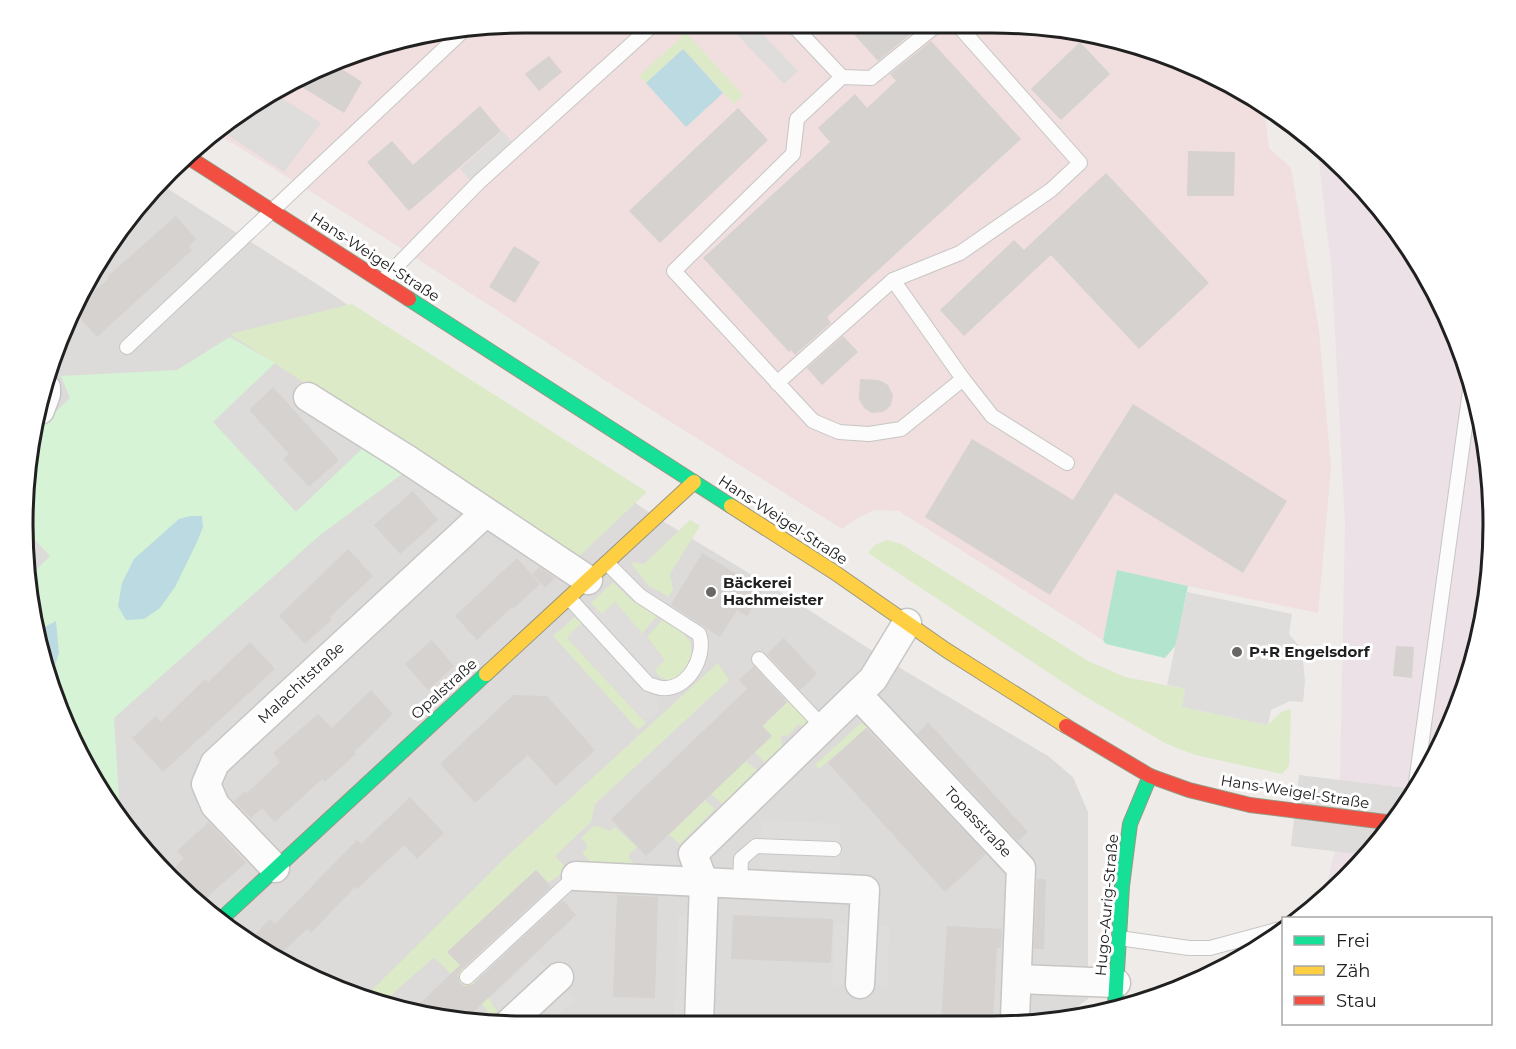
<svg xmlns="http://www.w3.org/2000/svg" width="1516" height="1049" font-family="Montserrat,sans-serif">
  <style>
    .residential { fill: #dddbda }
    .commercial { fill: #f0dfde }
    .industrial { fill: #ebe1e7 }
    .grass { fill: #dceac7 }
    .park { fill: #d6f3d5 }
    .pitch { fill: #b3e5ce }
    .parking { fill: #dedddc }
    .water { fill: #bcdae1 }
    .pier { fill: #dddcdb }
    .building { fill: #d5d2cf }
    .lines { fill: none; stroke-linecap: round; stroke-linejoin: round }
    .lane-casing { stroke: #c7c6c4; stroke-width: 16 }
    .street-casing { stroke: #c7c6c4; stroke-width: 31 }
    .fast-casing { stroke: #979780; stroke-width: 16 }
    .slow-casing { stroke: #979780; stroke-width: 16 }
    .jam-casing { stroke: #979780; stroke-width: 16 }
    .lane { stroke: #fcfcfc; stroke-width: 14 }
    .street { stroke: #fcfcfc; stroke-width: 28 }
    .fast { stroke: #16e098; stroke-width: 14 }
    .slow { stroke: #ffcf43; stroke-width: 14 }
    .jam { stroke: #f24e42; stroke-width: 14 }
    .poi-dot { fill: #686766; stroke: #fff; stroke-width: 2 }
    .labels { text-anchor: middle; stroke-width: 6; stroke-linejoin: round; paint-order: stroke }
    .street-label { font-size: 15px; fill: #202020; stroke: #fff }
    .poi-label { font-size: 15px; font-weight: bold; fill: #202020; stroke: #fff; text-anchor: start }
    .rim { fill: none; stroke: #202020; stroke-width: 3 }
  </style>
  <rect width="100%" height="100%" fill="#eeebe8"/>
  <!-- residential -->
  <polygon class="residential" points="159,183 326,290 656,517 790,598 885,659 1048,756 1073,777 1088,812 1088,999 1057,1022 492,1025 395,1009 303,975 219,923 147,856 74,746 27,590 27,459 61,332 147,194"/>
  <!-- commercial -->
  <polygon class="commercial" points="525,23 992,23 1090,32 1243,90 1264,108 1269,148 1291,168 1319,331 1331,468 1318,613 1117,571 1103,640 899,511 875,510 857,518 842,529 642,404 382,236 216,133 246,107 394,40"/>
  <!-- industrial -->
  <polygon class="industrial" points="1318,152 1369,193 1426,273 1467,363 1489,459 1492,557 1476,654 1442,746 1390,830 1322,902 1339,836 1345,525 1332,274"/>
  <!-- grass -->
  <g class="grass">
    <polygon points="686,33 743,95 734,104 683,49 646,83 639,76"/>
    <polygon points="352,304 647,492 575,560 230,334"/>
    <polygon points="690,520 700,526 670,574 673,590 669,597 649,586 632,565 633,562 644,564"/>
    <polygon points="887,540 901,544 1088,661 1125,677 1185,689 1182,707 1268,725 1281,712 1291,709 1289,766 1282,774 1195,755 1165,743 1081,694 868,553 875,545"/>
    <polygon points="613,582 631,600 657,616 642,634 615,602 602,614 591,603"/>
    <polygon points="578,614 583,622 567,638 646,723 638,730 553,636"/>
    <polygon points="662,620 682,632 691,643 691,660 681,675 668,680 660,677 654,670 665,660 647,637"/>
    <path d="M718 663 729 680 595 804 591 822 555 856 567 869 549 883 536 870 448 952 488 996 499 1015 495 1021 482 1004 471 1007C461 987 452 971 433 958L381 1004 364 998 504 859Z"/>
    <polygon points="791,699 810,722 803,728 799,724 787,736 781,735 782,748 766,764 755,752 772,736 763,726"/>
    <polygon points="861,723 868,727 819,769 815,765"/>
    <polygon points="746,761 758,771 722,804 711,794"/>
    <polygon points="705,800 715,809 680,844 669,835"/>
    <polygon points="598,826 610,831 615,827 637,847 629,854 629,858 632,861 631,869 596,868 582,853 587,848 586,843 581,838 592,827"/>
  </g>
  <!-- park -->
  <polygon class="park" points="230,337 275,363 213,422 296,512 367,444 406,471 319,536 114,718 120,815 74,746 27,590 27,579 50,556 27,531 27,459 33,434 70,398 61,376 177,370"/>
  <!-- pitch -->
  <polygon class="pitch" points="1117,570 1188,586 1176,645 1165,658 1106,644 1103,640"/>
  <!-- parking -->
  <g class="parking">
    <polygon points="726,23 752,23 798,71 784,84"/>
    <polygon points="275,94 321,123 284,172 220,130 246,107"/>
    <polygon points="502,131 512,142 470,180 460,169"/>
    <polygon points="1187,592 1292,614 1289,634 1298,645 1303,660 1305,681 1303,702 1290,701 1271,710 1268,725 1182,707 1185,689 1167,685"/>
    <polygon points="615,602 665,660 654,671 659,712 646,723 567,637 596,609 602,614"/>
    <polygon points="762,820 841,824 839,878 759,874"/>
    <polygon points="678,915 693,916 690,1024 674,1024"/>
    <polygon points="835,923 852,924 850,986 832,985"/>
    <polygon points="873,925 890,926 887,987 870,986"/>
    <polygon points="535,957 551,972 505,1016 490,998"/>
    <polygon points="564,988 575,999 554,1019 543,1007"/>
  </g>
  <!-- water -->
  <g class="water">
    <polygon points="683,49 723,93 686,127 646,83"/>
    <polygon points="190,516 202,516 203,527 197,542 175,587 160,608 144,619 126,620 118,606 122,583 134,559 179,519"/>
    <polygon points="56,621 59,653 52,674 39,630"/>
  </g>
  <!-- pier -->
  <polygon class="pier" points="1299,775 1415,789 1390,830 1366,855 1291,846"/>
  <!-- building -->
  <g class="building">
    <polygon points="843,22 915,22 919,27 878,61"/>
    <polygon points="931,41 1021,139 827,317 831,323 795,355 791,350 789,352 703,258 830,142 818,128 855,94 867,108 896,81 890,74"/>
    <polygon points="1080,42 1110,74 1061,120 1031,89"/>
    <polygon points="549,56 562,72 539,91 525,74"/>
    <polygon points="337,66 362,82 344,113 297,84"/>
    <polygon points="480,106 501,131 409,211 367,162 392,141 413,165"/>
    <polygon points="738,108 768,140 660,243 629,211"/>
    <polygon points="1188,151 1235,152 1234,196 1187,196"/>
    <polygon points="1106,173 1209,283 1139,349 1051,255 964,336 940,310 1014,240 1024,250"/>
    <polygon points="176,216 196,239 189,246 192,250 97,337 74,311 75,309 109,278 108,276"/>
    <polygon points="514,246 540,262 515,303 489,287"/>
    <polygon points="843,336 858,352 822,385 807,368"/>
    <polygon points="860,379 879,380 888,385 893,395 891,405 887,409 883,412 872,413 864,408 859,399"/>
    <polygon points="273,387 339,460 309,487 283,459 289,454 249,410"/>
    <polygon points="1133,404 1287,501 1243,573 1115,493 1050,595 925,517 972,439 1073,500"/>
    <polygon points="413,491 438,520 400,554 374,525"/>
    <polygon points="348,549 373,576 330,617 332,619 305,644 279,616"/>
    <polygon points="702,553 763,590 747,616 737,610 720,637 671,605"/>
    <polygon points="517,558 540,584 513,609 512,607 477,640 455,616"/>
    <polygon points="539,567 555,578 545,588 532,574"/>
    <polygon points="784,638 817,674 800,690 767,654"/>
    <polygon points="432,640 454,666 428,690 405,664"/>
    <polygon points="250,642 275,669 163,772 132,738 156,716 161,722 205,679 208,682"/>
    <polygon points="1396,646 1414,647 1412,678 1393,676"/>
    <polygon points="754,666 787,702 762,726 772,736 646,856 611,819 747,689 739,680"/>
    <polygon points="371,690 393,714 354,752 356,754 325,782 322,779 275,822 262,808 251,818 234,801 245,791 247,793 280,762 273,753 318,714 332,728"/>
    <polygon points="513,695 547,696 595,750 556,786 528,755 475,803 440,764"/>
    <polygon points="928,722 1028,832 1018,841 917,734"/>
    <polygon points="866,728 986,854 945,892 828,763"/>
    <polygon points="410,797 444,833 417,859 404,845 357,889 355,887 311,933 307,929 276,958 248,941 270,919 275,924 357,840 361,844"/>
    <polygon points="209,822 246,863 199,904 168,875 184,858 177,851"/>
    <polygon points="536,870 551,887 461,970 458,975 460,983 465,986 473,984 563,900 576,915 464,1021 411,1012 460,965 447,952"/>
    <polygon points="1037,879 1046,879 1044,949 1034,949"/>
    <polygon points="617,895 658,897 655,998 613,997"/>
    <polygon points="733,915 833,919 831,963 731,959"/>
    <polygon points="947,926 1002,929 1001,948 997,948 993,1023 941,1023"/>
  </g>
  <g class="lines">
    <defs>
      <g id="lane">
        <polyline points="791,23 842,77 797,119 793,154 674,271 813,421 839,432 869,434 901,429 963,379"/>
        <polyline points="842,77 871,78 939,23"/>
        <polyline points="893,280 963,379 992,416 1067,463"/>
        <polyline points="382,281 479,182 655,23"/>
        <polyline points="127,347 464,30"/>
        <polyline points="777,383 893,280 960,253 1051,190 1080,163 956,23"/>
        <path d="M569 598 648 684C652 685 658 688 662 688 688 691 707 655 699 634L640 596 607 563"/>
        <polyline points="759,659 824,728"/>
        <polyline points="1415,790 1471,383"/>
        <polyline points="740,884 741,859 756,846 834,849"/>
        <polyline points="1119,938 1189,948 1210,948 1284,928"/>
        <polyline points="467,977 576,876"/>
      </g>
      <g id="street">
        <polyline points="308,397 405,458 588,580"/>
        <polyline points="40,410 46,394 46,388"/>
        <polyline points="858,695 1021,868 1015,1018"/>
        <polyline points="275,868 215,805 206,784 215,763 485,513"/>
        <polyline points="576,876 865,890 860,984"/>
        <polyline points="1018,979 1116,983"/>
        <polyline points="699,1024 704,883 693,854 873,679 907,623"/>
        <polyline points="507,1025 559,977"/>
      </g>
      <g id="fast">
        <polyline points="409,299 731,506"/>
        <polyline points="218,922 486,674"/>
        <polyline points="1115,1005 1122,886 1130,824 1150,776"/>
      </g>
      <g id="slow">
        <polyline points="731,506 834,572 946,650 1066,726"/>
        <polyline points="486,674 694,482"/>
      </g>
      <g id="jam">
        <polyline points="188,157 409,299"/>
        <polyline points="1066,726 1150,776 1189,790 1250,805 1394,823"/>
      </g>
    </defs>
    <!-- lane casing -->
    <use href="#lane" class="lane-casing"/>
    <!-- street casing -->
    <use href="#street" class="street-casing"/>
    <!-- fast casing -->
    <use href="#fast" class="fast-casing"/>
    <!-- slow casing -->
    <use href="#slow" class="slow-casing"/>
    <!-- jam casing -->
    <use href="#jam" class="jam-casing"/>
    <!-- lane -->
    <use href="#lane" class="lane"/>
    <!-- street -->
    <use href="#street" class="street"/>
    <!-- fast -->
    <use href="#fast" class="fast"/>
    <!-- slow -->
    <use href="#slow" class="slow"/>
    <!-- jam -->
    <use href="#jam" class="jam"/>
  </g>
  <!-- markers -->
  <g class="poi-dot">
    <circle cx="711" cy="592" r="6"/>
    <circle cx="1237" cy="652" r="6"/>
  </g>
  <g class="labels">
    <!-- street labels -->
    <g class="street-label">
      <text transform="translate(375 257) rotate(33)" y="5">Hans-Weigel-Straße</text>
      <text transform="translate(783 520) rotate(33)" y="5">Hans-Weigel-Straße</text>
      <text transform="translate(301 683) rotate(-43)" y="5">Malachitstraße</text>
      <text transform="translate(444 689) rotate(-42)" y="5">Opalstraße</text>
      <text transform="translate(1295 792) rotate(9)" y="5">Hans-Weigel-Straße</text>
      <text transform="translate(978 822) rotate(47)" y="5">Topasstraße</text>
      <text transform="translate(1107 905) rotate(-85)" y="5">Hugo-Aurig-Straße</text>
    </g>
    <!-- poi labels -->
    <g class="poi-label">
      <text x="723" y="588">Bäckerei<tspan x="723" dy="17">Hachmeister</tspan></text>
      <text x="1249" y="657">P+R Engelsdorf</text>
    </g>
  </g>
  <!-- crop -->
  <path d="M0 0H1516V1049H0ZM524 33H992A491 491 0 0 1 1483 524V525A491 491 0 0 1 992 1016H524A491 491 0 0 1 33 525V524A491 491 0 0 1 524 33Z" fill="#fff" fill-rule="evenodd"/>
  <path class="rim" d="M524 33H992A491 491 0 0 1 1483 524V525A491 491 0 0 1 992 1016H524A491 491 0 0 1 33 525V524A491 491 0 0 1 524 33Z"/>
  <!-- legend -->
  <rect x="1282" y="917" width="210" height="108" fill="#ffffff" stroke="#a6a6a6" stroke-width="1.5"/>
  <rect x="1294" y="936" width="30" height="9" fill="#16e098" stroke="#a6a6a6" stroke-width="1.5"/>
  <text x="1336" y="947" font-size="18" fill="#202020">Frei</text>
  <rect x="1294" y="966" width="30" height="9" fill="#ffcf43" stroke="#a6a6a6" stroke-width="1.5"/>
  <text x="1336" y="977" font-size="18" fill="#202020">Zäh</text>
  <rect x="1294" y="996" width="30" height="9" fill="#f24e42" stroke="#a6a6a6" stroke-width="1.5"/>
  <text x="1336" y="1007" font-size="18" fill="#202020">Stau</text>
</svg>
